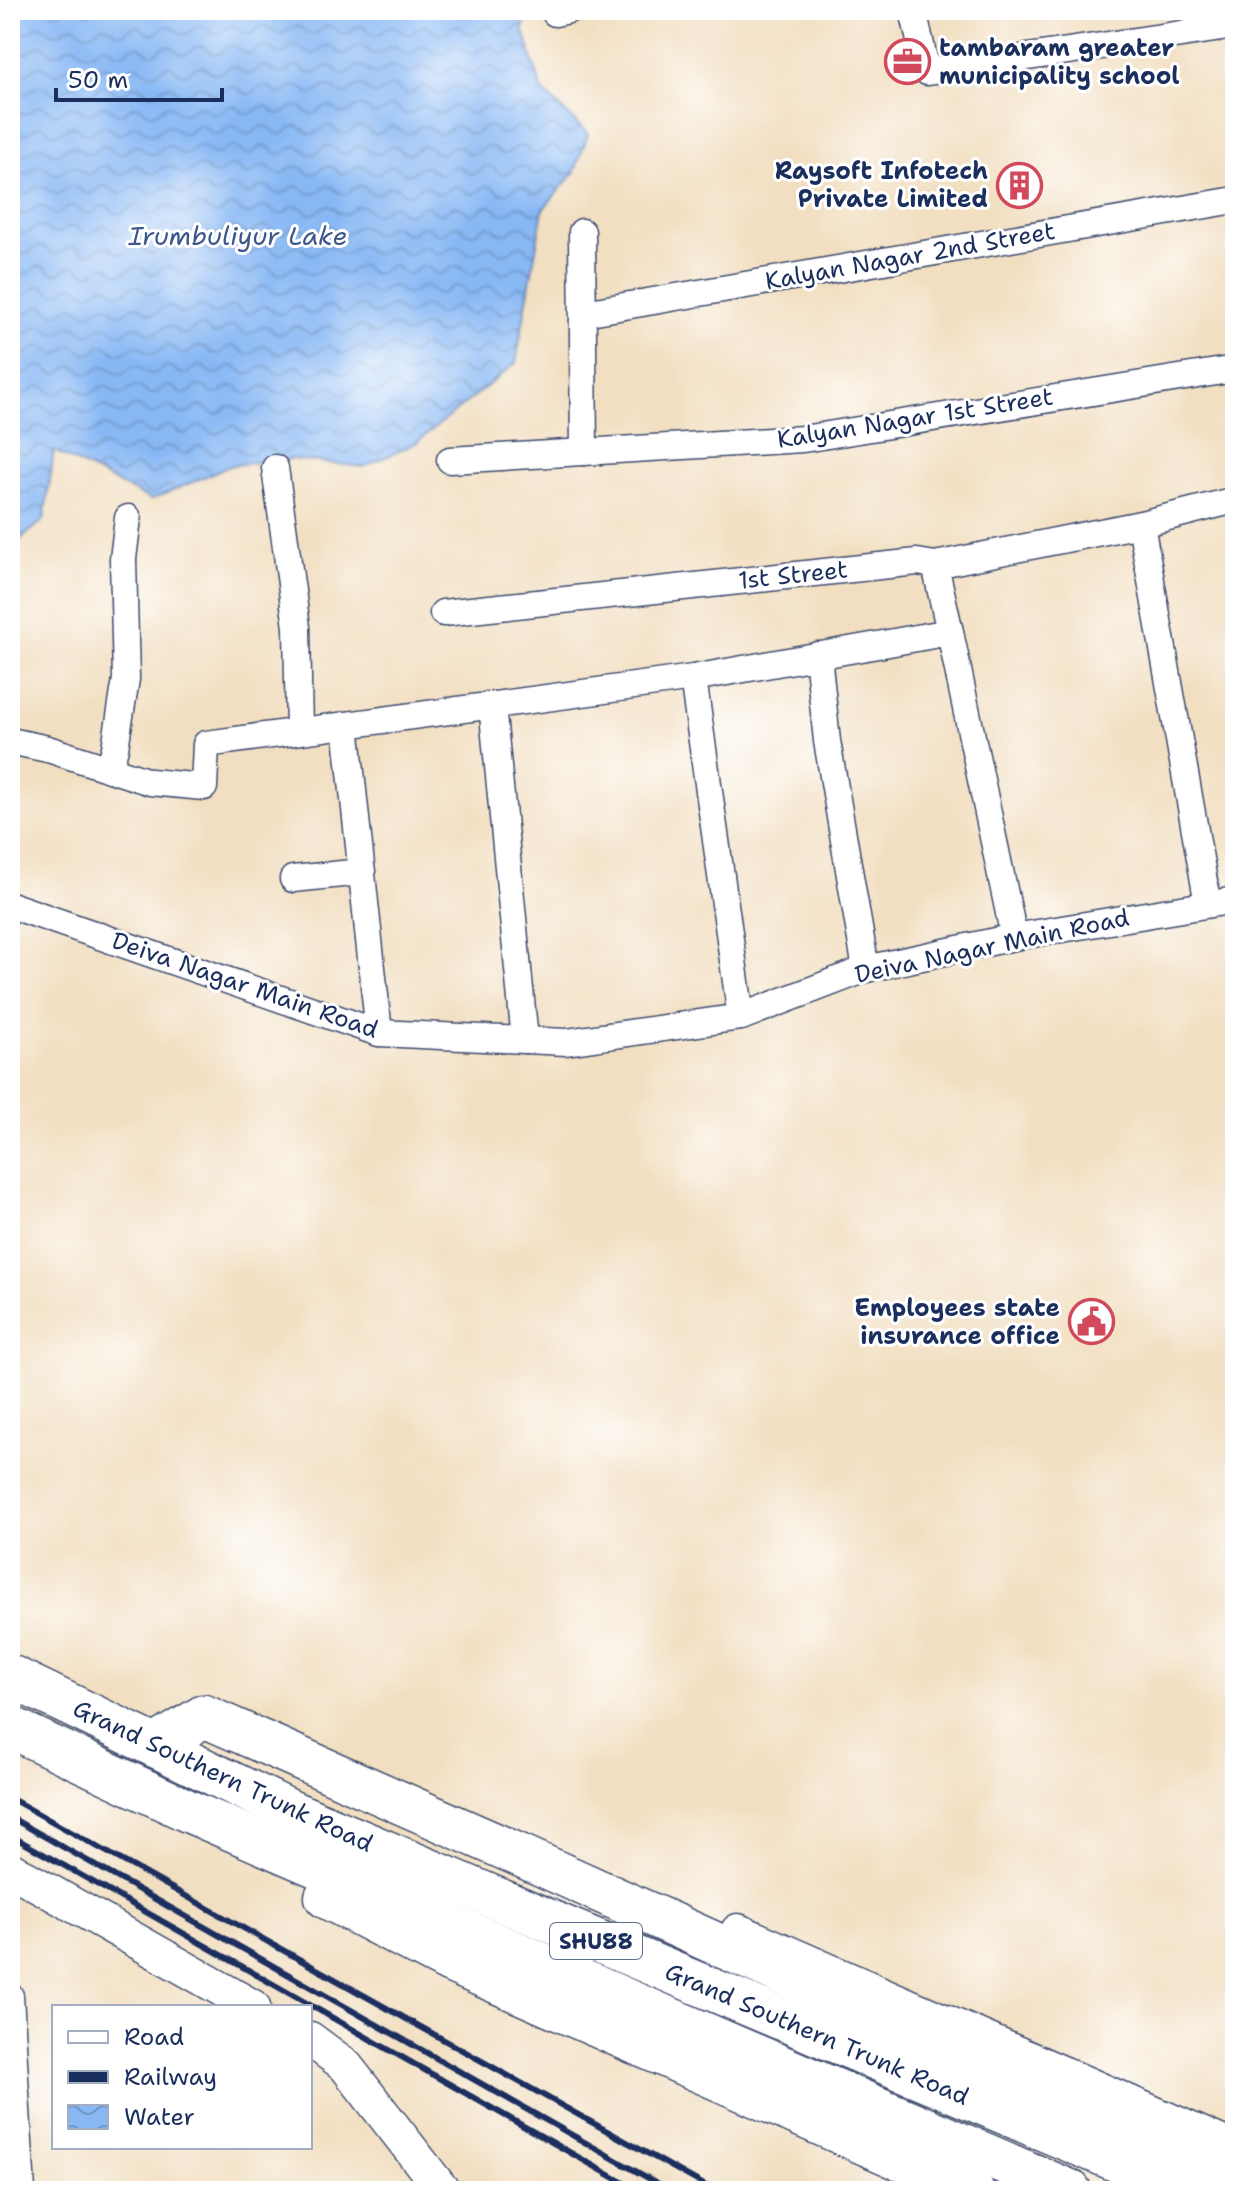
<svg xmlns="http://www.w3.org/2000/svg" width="1245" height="2201" font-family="'Shantell Sans',sans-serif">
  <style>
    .water { fill: url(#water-waves); stroke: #5274a9; stroke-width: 2 }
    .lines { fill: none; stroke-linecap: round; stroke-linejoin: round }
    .minor-casing { stroke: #3b496d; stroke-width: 29 }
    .tertiary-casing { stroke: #3b496d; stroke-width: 37 }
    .primary-casing { stroke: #3b496d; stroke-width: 45 }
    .minor { stroke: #fff; stroke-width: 26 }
    .tertiary { stroke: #fff; stroke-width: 34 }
    .primary { stroke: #fff; stroke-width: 42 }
    .rail { stroke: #1b2f5e; stroke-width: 6 }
    .labels { text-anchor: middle; stroke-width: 6; stroke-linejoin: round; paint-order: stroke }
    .shield { fill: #fff; stroke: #5f6d8e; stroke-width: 2 }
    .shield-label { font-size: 22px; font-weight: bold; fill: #1b2f5e }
    .poi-label { font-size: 24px; font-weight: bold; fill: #1b2f5e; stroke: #fff; text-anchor: end }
    .street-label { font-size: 24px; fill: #1b2f5e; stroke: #fff }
    .water-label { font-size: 26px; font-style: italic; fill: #3c588b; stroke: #fff }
  </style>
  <defs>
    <pattern id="water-waves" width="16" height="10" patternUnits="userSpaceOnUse" patternTransform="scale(2)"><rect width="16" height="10" fill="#88b8f4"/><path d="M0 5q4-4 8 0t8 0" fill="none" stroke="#6e96c9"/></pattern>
  </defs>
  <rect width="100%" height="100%" fill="#fff"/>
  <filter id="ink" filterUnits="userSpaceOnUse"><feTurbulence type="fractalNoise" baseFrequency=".0125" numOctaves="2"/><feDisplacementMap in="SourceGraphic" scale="16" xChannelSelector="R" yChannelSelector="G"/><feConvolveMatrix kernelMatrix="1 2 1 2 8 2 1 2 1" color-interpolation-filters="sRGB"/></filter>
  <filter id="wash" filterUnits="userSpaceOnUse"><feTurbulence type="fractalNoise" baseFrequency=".006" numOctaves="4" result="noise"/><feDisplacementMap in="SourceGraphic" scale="32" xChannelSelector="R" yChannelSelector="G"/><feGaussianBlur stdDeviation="1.8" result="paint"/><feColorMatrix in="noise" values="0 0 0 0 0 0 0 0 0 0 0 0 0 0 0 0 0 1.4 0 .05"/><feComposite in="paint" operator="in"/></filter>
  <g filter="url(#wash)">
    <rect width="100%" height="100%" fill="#f2dfc1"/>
    <!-- water -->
    <polygon class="water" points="10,10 530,10 523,28 542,90 588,134 574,173 543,209 516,363 416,443 364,467 291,459 232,465 151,500 54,451 44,520 10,548"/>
  </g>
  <g filter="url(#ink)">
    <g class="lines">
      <defs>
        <g id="minor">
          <polyline points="913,10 927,72 1235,26"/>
          <polyline points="555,13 568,10"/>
          <polyline points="582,232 584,452"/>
          <polyline points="584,313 1235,200"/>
          <polyline points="450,460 803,439 1235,369"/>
          <polyline points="275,468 297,627 299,731"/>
          <polyline points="1141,524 1208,904"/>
          <polyline points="443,613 917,562 935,565 1141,524 1235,500"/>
          <polyline points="950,632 1014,937"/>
          <polyline points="818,655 827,741 866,969"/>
          <polyline points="693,678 741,1017"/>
          <polyline points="492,705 525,1040"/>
          <polyline points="346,725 379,1033"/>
          <polyline points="10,741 48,749 150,782 204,787 206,744 693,678 950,632 935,565"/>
          <polyline points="109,769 115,748 126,679 123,559 128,518"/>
          <polyline points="293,879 362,872"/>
          <polyline points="10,905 379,1033 566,1042 741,1017 866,969 1014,937 1235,900"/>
          <polyline points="10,1996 22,2191"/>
        </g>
        <g id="tertiary">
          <polyline points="10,1869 253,2007"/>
          <polyline points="738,1931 1235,2149"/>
          <polyline points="310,2039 345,2065 443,2191"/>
        </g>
        <g id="primary">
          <polyline points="1234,10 1235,16"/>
          <polyline points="10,1676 292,1812 1189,2191"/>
          <polyline points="10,1727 186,1810 1070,2191"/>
          <polyline points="155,1746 204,1716 526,1858 1235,2178"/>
          <polyline points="326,1897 451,1962 973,2191"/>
        </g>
      </defs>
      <!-- minor casing -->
      <use href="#minor" class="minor-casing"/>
      <!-- tertiary casing -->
      <use href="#tertiary" class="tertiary-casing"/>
      <!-- primary casing -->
      <use href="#primary" class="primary-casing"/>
      <!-- minor -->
      <use href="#minor" class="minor"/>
      <!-- tertiary -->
      <use href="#tertiary" class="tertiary"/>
      <!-- primary -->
      <use href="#primary" class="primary"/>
      <!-- rail -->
      <g class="rail">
        <polyline points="10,1798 715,2191"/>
        <polyline points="10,1817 671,2191"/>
        <polyline points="10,1835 638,2191"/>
      </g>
    </g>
  </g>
  <!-- icons -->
  <defs>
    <symbol id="office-ring" viewBox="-11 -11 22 22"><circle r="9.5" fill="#fff" stroke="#d1495b" stroke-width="1.5"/><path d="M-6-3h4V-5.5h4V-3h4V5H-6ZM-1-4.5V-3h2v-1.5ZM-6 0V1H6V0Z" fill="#d1495b"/></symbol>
    <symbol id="building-ring" viewBox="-11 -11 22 22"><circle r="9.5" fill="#fff" stroke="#d1495b" stroke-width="1.5"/><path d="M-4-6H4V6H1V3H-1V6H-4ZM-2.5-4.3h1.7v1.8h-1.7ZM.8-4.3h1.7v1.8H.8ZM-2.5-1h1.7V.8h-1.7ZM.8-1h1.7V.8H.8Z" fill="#d1495b"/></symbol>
    <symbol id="civic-ring" viewBox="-11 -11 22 22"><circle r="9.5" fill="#fff" stroke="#d1495b" stroke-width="1.5"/><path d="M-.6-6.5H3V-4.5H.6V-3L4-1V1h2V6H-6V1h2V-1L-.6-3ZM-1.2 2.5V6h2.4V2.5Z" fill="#d1495b"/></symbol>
  </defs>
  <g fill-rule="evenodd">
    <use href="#office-ring" x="882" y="36" width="51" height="51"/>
    <use href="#building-ring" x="994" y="160" width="51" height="51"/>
    <use href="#civic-ring" x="1066" y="1296" width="51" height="51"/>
  </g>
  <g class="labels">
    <!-- shield labels -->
    <rect class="shield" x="550" y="1923" width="92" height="36" rx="6"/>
    <g class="shield-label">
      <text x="596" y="1949">SHU88</text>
    </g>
    <!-- poi labels -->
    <g class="poi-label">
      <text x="939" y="56" text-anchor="start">tambaram greater<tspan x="939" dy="28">municipality school</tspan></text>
      <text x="988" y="179">Raysoft Infotech<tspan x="988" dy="28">Private Limited</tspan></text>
      <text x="1060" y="1316">Employees state<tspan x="1060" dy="28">insurance office</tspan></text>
    </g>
    <!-- street labels -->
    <g class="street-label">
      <text transform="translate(910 256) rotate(-10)" y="8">Kalyan Nagar 2nd Street</text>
      <text transform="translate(915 418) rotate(-9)" y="8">Kalyan Nagar 1st Street</text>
      <text transform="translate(793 575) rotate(-6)" y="8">1st Street</text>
      <text transform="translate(992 946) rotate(-12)" y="8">Deiva Nagar Main Road</text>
      <text transform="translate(245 985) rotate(19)" y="8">Deiva Nagar Main Road</text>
      <text transform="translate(223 1776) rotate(25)" y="8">Grand Southern Trunk Road</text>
      <text transform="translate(817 2034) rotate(23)" y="8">Grand Southern Trunk Road</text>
    </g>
    <!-- water labels -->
    <g class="water-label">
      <text x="238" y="245">Irumbuliyur Lake</text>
    </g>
  </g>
  <!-- margin -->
  <rect width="1245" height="2201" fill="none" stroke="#fff" stroke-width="40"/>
  <!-- legend -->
  <rect x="52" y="2005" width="260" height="144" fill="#ffffff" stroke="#a4acbf" stroke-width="2"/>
  <rect x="68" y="2031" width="40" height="12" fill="#ffffff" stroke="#a4acbf" stroke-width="2"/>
  <text x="124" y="2045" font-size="24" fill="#1b2f5e">Road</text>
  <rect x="68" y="2071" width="40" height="12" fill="#1b2f5e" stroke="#a4acbf" stroke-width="2"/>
  <text x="124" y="2085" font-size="24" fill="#1b2f5e">Railway</text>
  <rect x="68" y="2105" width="40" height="24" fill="url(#water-waves)" stroke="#a4acbf" stroke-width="2"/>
  <text x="124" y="2125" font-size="24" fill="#1b2f5e">Water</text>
  <!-- scale -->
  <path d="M56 88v12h166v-12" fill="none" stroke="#1b2f5e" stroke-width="4"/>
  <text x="68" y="88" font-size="24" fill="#1b2f5e" stroke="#ffffff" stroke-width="6" paint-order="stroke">50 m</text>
</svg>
